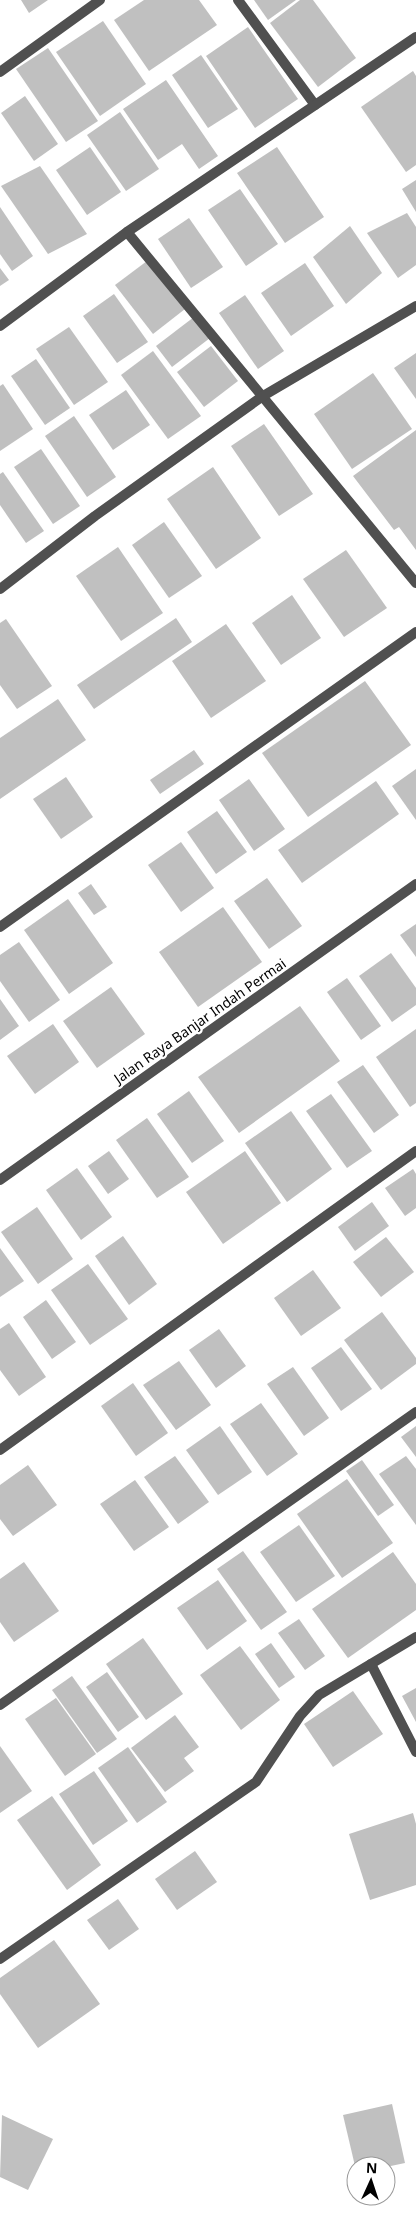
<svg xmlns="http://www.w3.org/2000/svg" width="416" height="2226" font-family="'Noto Sans',sans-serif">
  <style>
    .building { fill: #c0c0c0 }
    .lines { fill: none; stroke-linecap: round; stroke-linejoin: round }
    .street { stroke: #505050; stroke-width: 10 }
    .labels { text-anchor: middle; stroke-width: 4.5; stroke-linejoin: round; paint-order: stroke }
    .street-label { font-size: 14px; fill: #000; stroke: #fff }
  </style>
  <rect width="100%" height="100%" fill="#fff"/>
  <!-- building -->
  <g class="building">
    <polygon points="21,0 48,0 29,13"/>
    <polygon points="144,0 199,0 217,25 149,71 114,20"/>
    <polygon points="254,0 296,0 268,20"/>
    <polygon points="300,0 313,0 356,58 318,87 270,23"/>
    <polygon points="103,21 146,84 100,116 56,52"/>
    <polygon points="248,27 298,99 255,128 206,56"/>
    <polygon points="48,48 98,121 66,142 16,69"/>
    <polygon points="201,55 238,109 208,128 172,75"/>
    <polygon points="413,71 416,76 416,165 406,172 361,107"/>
    <polygon points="166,80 218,156 199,169 182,144 158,160 123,109"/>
    <polygon points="25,96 58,144 34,161 1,113"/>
    <polygon points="120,112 159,169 126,191 87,135"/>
    <polygon points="90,147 121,192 87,215 56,170"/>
    <polygon points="277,147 324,217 285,243 237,173"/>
    <polygon points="40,166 87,234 48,254 1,186"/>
    <polygon points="416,180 416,212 402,189"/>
    <polygon points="240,189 278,244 246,266 208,210"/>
    <polygon points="0,207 33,256 12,271 0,254"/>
    <polygon points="407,213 416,227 416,265 398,278 367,233"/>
    <polygon points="189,218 223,267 191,288 158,239"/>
    <polygon points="350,226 382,273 346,304 313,257"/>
    <polygon points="147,261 185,309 153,334 115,285"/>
    <polygon points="305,263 334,306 291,336 261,293"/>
    <polygon points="0,268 9,280 0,286"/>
    <polygon points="114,294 148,342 117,363 83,316"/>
    <polygon points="245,295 284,351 258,369 219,313"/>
    <polygon points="194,317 210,338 172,367 156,346"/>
    <polygon points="69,327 108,382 74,405 36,349"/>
    <polygon points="211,346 238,381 204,407 177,372"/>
    <polygon points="153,351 201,416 168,439 121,375"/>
    <polygon points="416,353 416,399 394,368"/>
    <polygon points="36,359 70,408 45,425 11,376"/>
    <polygon points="373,373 412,429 352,469 314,414"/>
    <polygon points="3,384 33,429 0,451 0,386"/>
    <polygon points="126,390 150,425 113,450 89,415"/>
    <polygon points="74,416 116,477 87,497 45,436"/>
    <polygon points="264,424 313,494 279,516 231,446"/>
    <polygon points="416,430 416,550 399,527 394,530 353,476"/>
    <polygon points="41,449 80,506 53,524 14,467"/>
    <polygon points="213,467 261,538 216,569 167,499"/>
    <polygon points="3,472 44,531 26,543 0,505 0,474"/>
    <polygon points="164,522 202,576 169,598 132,545"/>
    <polygon points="118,547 163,613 121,641 76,576"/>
    <polygon points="346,550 387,608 344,637 303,579"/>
    <polygon points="292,595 321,638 281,665 252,623"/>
    <polygon points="176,618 192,642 94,709 77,685"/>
    <polygon points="6,619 52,686 17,709 0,685 0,623"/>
    <polygon points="226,624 266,681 211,718 172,661"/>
    <polygon points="365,681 411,745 308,817 262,753"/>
    <polygon points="58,699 86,740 0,799 0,738"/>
    <polygon points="194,750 204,764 160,794 150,780"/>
    <polygon points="416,769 416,820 392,786"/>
    <polygon points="66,777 93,817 61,839 33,799"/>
    <polygon points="249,779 285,829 254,851 219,800"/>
    <polygon points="376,781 399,814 302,883 278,850"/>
    <polygon points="217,811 247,852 216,874 187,832"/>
    <polygon points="181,842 214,888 181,912 148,865"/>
    <polygon points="267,878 302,926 269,949 234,901"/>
    <polygon points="91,884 107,907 94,915 78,893"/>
    <polygon points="68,899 113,963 69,994 24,930"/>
    <polygon points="223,907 262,962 198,1007 159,952"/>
    <polygon points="416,924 416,957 400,935"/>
    <polygon points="19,942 60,1000 29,1022 0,981 0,955"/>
    <polygon points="391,953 416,988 416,1005 392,1022 359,976"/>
    <polygon points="347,978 381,1026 361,1040 327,992"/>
    <polygon points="111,987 145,1034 97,1068 63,1021"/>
    <polygon points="0,999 19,1026 0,1040"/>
    <polygon points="300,1006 340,1061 239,1133 198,1077"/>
    <polygon points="53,1024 79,1062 35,1094 7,1056"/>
    <polygon points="416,1029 416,1103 410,1107 376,1057"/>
    <polygon points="363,1065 399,1115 374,1133 337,1082"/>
    <polygon points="189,1091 224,1141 192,1163 157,1114"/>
    <polygon points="331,1094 372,1151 347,1168 306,1111"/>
    <polygon points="291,1111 332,1169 287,1202 245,1143"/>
    <polygon points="147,1118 189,1177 157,1198 116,1140"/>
    <polygon points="109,1151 129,1179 108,1194 88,1166"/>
    <polygon points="245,1151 281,1203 223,1244 186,1192"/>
    <polygon points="77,1168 112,1217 81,1240 46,1190"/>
    <polygon points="413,1169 416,1174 416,1208 405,1216 385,1188"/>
    <polygon points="372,1202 389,1226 355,1251 338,1227"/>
    <polygon points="37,1207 73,1259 38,1284 1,1232"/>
    <polygon points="123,1236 157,1284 129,1305 95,1256"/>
    <polygon points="386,1237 414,1272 381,1297 353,1262"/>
    <polygon points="0,1248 24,1281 0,1297"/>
    <polygon points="88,1264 128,1319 90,1345 51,1290"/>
    <polygon points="313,1270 341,1308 301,1336 274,1298"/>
    <polygon points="46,1300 76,1342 52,1359 23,1317"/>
    <polygon points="382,1312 416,1358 416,1364 381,1390 344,1340"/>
    <polygon points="9,1323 46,1377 19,1396 0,1370 0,1329"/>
    <polygon points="219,1329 246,1366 216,1388 189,1350"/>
    <polygon points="341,1347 372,1389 341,1411 311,1368"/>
    <polygon points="179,1361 211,1405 176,1430 143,1385"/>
    <polygon points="293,1367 329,1418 304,1436 267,1384"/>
    <polygon points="133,1383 168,1433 136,1456 101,1406"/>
    <polygon points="261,1403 298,1454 267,1476 230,1424"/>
    <polygon points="220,1426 252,1472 218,1495 186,1450"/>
    <polygon points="416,1426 416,1457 401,1437"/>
    <polygon points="175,1456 209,1502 178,1524 144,1477"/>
    <polygon points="406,1456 416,1469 416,1525 379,1474"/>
    <polygon points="362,1460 394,1505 378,1516 346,1471"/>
    <polygon points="28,1465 57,1505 13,1536 0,1519 0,1485"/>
    <polygon points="347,1479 393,1543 342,1578 297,1514"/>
    <polygon points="135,1480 169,1527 134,1551 100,1504"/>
    <polygon points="299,1525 335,1576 296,1602 260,1552"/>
    <polygon points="243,1551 287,1612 261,1630 217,1569"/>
    <polygon points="393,1552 416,1584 416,1610 348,1658 312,1609"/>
    <polygon points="24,1562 59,1611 14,1642 0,1622 0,1579"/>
    <polygon points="218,1580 247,1621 207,1650 177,1608"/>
    <polygon points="299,1619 325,1656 305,1670 278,1633"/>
    <polygon points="143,1638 183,1694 146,1720 106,1664"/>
    <polygon points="271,1643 295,1677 279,1688 255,1654"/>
    <polygon points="240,1646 280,1700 241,1730 200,1675"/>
    <polygon points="107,1672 139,1717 118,1732 86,1687"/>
    <polygon points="72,1676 117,1739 97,1753 52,1690"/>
    <polygon points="416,1688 416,1722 402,1696"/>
    <polygon points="353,1691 383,1734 333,1767 304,1724"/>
    <polygon points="56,1698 96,1754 65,1776 25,1719"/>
    <polygon points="175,1715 199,1747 184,1758 194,1771 165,1792 131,1748"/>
    <polygon points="0,1746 32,1791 0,1813"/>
    <polygon points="128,1747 167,1802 137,1823 98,1768"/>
    <polygon points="94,1771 128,1821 93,1845 59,1794"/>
    <polygon points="52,1796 101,1865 67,1890 17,1820"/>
    <polygon points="413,1813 416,1824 416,1885 370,1900 349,1834"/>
    <polygon points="195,1851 217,1882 177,1910 155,1879"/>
    <polygon points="118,1899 139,1929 109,1950 87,1920"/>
    <polygon points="54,1940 100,2004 38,2048 0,1994 0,1978"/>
    <polygon points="392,2104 405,2163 386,2167 355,2166 343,2115"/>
    <polygon points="2,2115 53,2139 28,2190 0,2177"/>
  </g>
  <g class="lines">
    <!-- street -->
    <g class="street">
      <polyline points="238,0 315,105"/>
      <polyline points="0,72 100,0"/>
      <polyline points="127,232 416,583"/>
      <polyline points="0,326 127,232 416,37"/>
      <polyline points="0,589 95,516 263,396 416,306"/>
      <polyline points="0,927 416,632"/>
      <polyline points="0,1180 416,884"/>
      <polyline points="0,1450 416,1151"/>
      <polyline points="371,1664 416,1752"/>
      <polyline points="0,1705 416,1412"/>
      <polyline points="0,1959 256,1782 300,1716 319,1695 416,1637"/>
    </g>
  </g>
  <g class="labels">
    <!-- street labels -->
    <g class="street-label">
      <text transform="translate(200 1021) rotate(-35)" y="5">Jalan Raya Banjar Indah Permai</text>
    </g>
  </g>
  <!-- north arrow -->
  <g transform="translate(371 2181) rotate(3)"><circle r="24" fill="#ffffff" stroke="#999999"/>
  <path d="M0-4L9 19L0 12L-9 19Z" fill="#000000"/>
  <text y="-8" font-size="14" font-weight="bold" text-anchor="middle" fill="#000000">N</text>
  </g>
</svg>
